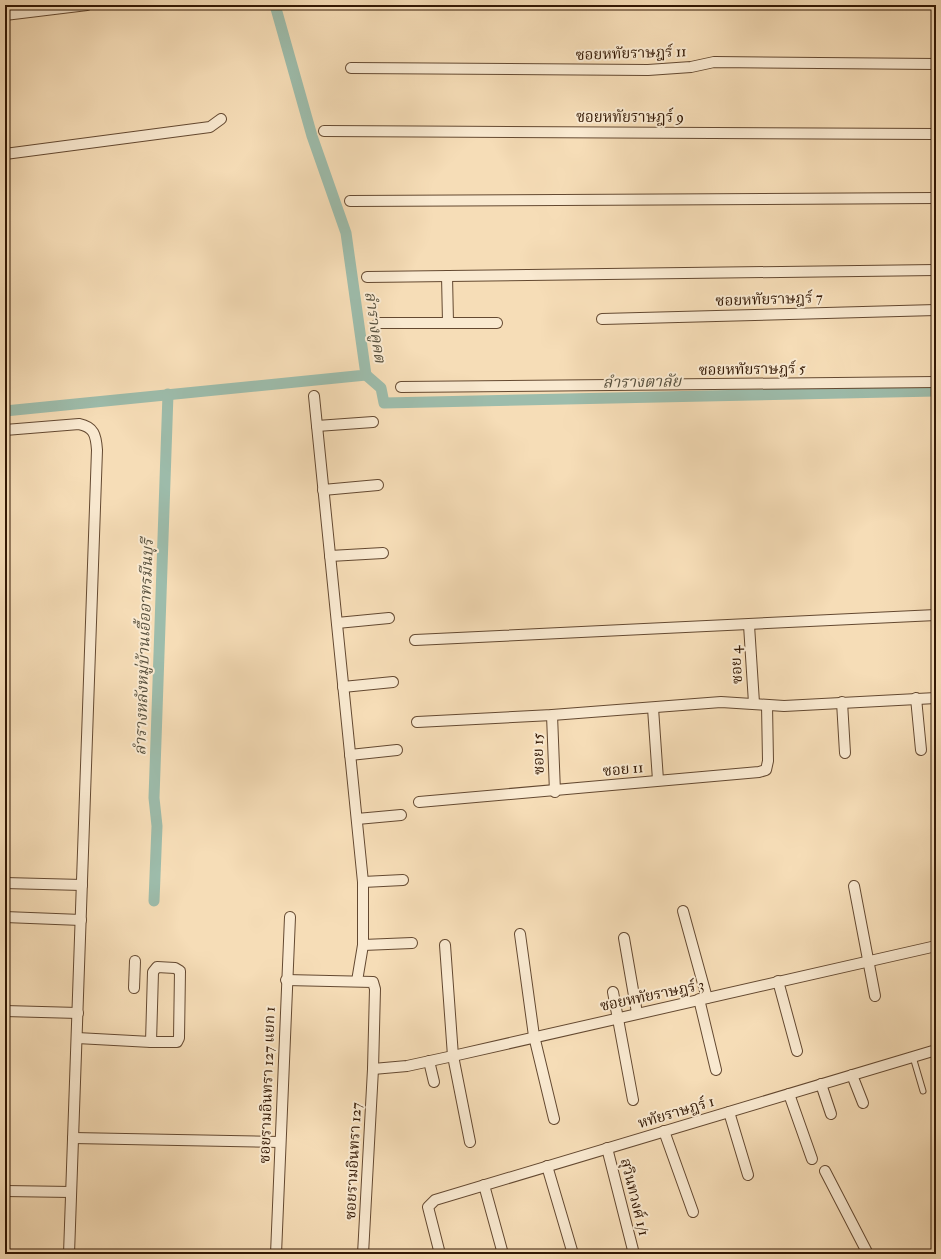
<svg xmlns="http://www.w3.org/2000/svg" width="941" height="1259" font-family="'IM FELL Double Pica','Noto Serif Thai',serif">
  <style>
    .lines { fill: none; stroke-linecap: round; stroke-linejoin: round }
    .canal { stroke: #9dbcab; stroke-width: 11 }
    .lane-casing { stroke: #644931; stroke-width: 7 }
    .street-casing { stroke: #644931; stroke-width: 12 }
    .lane { stroke: #f9e9d0; stroke-width: 5 }
    .street { stroke: #f9e9d0; stroke-width: 10 }
    .labels { text-anchor: middle; stroke-width: 4; stroke-linejoin: round; paint-order: stroke }
    .street-label { font-size: 15px; fill: #331804; stroke: #f9e9d0 }
    .water-label { font-size: 16px; font-style: italic; fill: #58513e; stroke: #f9e9d0 }
  </style>
  <rect width="100%" height="100%" fill="#f6ddb7"/>
  <filter id="stains"><feTurbulence type="fractalNoise" baseFrequency=".005" numOctaves="4"/><feColorMatrix values="0 0 0 0 .2 0 0 0 0 .09 0 0 0 0 .02 0 0 0 .5 -.17"/></filter>
  <radialGradient id="worn" r=".72"><stop offset=".6" stop-color="#630" stop-opacity="0"/><stop offset="1" stop-color="#630" stop-opacity=".3"/></radialGradient>
  <g class="lines">
    <!-- canal -->
    <g class="canal">
      <polyline points="366,375 381,388 384,403 936,391"/>
      <polyline points="5,411 366,375 346,233 312,136 275,5"/>
      <polyline points="154,901 157,826 154,798 168,394"/>
    </g>
    <defs>
      <polyline id="lane" points="913,1057 923,1091"/>
      <g id="street">
        <polyline points="5,15 87,5"/>
        <polyline points="351,68 648,70 691,67 714,62 936,64"/>
        <polyline points="324,131 936,134"/>
        <polyline points="5,154 210,127 221,119"/>
        <polyline points="350,201 936,198"/>
        <polyline points="447,276 448,322"/>
        <polyline points="367,277 936,270"/>
        <polyline points="602,319 936,310"/>
        <polyline points="378,323 497,323"/>
        <polyline points="401,387 936,382"/>
        <polyline points="314,396 363,882 363,945 357,981"/>
        <polyline points="317,426 373,422"/>
        <path d="M5 430 79 424C94 427 96 435 97 450L69 1254"/>
        <polyline points="323,490 378,485"/>
        <polyline points="330,556 383,553"/>
        <polyline points="337,623 389,618"/>
        <polyline points="749,625 754,703"/>
        <polyline points="415,640 936,615"/>
        <polyline points="343,687 393,682"/>
        <polyline points="916,698 921,750"/>
        <polyline points="842,702 845,753"/>
        <polyline points="653,708 658,780"/>
        <polyline points="552,715 555,792"/>
        <polyline points="417,722 552,715 721,702 784,706 936,698"/>
        <polyline points="350,755 397,750"/>
        <path d="M419 802C532 793 646 781 759 772L766 770 768 761 767 705"/>
        <polyline points="357,819 401,815"/>
        <polyline points="363,882 403,880"/>
        <polyline points="5,883 82,885"/>
        <polyline points="854,886 875,996"/>
        <polyline points="683,911 707,998"/>
        <polyline points="5,917 81,920"/>
        <polyline points="520,934 534,1036 554,1119"/>
        <polyline points="624,938 637,1013"/>
        <polyline points="363,945 412,943"/>
        <polyline points="445,945 453,1056 470,1142"/>
        <polygon points="157,967 175,968 180,971 179,1038 177,1042 151,1042 153,972"/>
        <polyline points="286,980 373,982 375,989 373,1069 363,1254"/>
        <polyline points="778,981 797,1051"/>
        <polyline points="134,988 135,961"/>
        <polyline points="613,992 633,1100"/>
        <polyline points="699,999 716,1070"/>
        <polyline points="5,1011 78,1013"/>
        <polyline points="77,1038 151,1042"/>
        <polyline points="429,1061 434,1082"/>
        <polyline points="373,1069 407,1066 453,1056 936,946"/>
        <polyline points="852,1075 863,1103"/>
        <polyline points="821,1084 831,1114"/>
        <polyline points="789,1094 812,1159"/>
        <polyline points="729,1112 748,1175"/>
        <polyline points="664,1131 693,1212"/>
        <polyline points="73,1138 280,1142"/>
        <polyline points="607,1148 634,1254"/>
        <polyline points="547,1166 573,1254"/>
        <polyline points="825,1171 868,1254"/>
        <polyline points="484,1185 503,1254"/>
        <polyline points="5,1191 71,1192"/>
        <polyline points="276,1254 290,917"/>
        <polyline points="440,1254 428,1207 435,1200 936,1050"/>
      </g>
    </defs>
    <!-- lane casing -->
    <use href="#lane" class="lane-casing"/>
    <!-- street casing -->
    <use href="#street" class="street-casing"/>
    <!-- lane -->
    <use href="#lane" class="lane"/>
    <!-- street -->
    <use href="#street" class="street"/>
  </g>
  <g class="labels">
    <!-- street labels -->
    <g class="street-label">
      <text transform="translate(631 53) rotate(-2)" y="5">ซอยหทัยราษฎร์ 11</text>
      <text x="630" y="122">ซอยหทัยราษฎร์ 9</text>
      <text transform="translate(769 299) rotate(-2)" y="5">ซอยหทัยราษฎร์ 7</text>
      <text transform="translate(752 369) rotate(-1)" y="5">ซอยหทัยราษฎร์ 5</text>
      <text transform="translate(736 665) rotate(-93)" y="5">ซอย 4</text>
      <text transform="translate(538 754) rotate(-92)" y="5">ซอย 15</text>
      <text transform="translate(623 769) rotate(-6)" y="5">ซอย 11</text>
      <text transform="translate(652 995) rotate(-12)" y="5">ซอยหทัยราษฎร์ 3</text>
      <text transform="translate(267 1085) rotate(-88)" y="5">ซอยรามอินทรา 127 แยก 1</text>
      <text transform="translate(676 1112) rotate(-17)" y="5">หทัยราษฎร์ 1</text>
      <text transform="translate(353 1161) rotate(-87)" y="5">ซอยรามอินทรา 127</text>
      <text transform="translate(635 1197) rotate(76)" y="5">สุวินทวงศ์ 1/1</text>
    </g>
    <!-- water labels -->
    <g class="water-label">
      <text transform="translate(376 327) rotate(82)" y="6">ลำรางคูคต</text>
      <text transform="translate(642 381) rotate(-1)" y="6">ลำรางตาลัย</text>
      <text transform="translate(143 647) rotate(-88)" y="6">ลำรางหลังหมู่บ้านเอื้ออาทรมีนบุรี</text>
    </g>
  </g>
  <!-- margin -->
  <rect width="941" height="1259" fill="none" stroke="#f6ddb7" stroke-width="20"/>
  <rect x="6" y="6" width="929" height="1247" fill="none" stroke="#331804" stroke-width="2"/>
  <rect x="10" y="10" width="921" height="1239" fill="none" stroke="#331804"/>
  <rect width="100%" height="100%" filter="url(#stains)"/>
  <rect width="100%" height="100%" fill="url(#worn)"/>
</svg>
